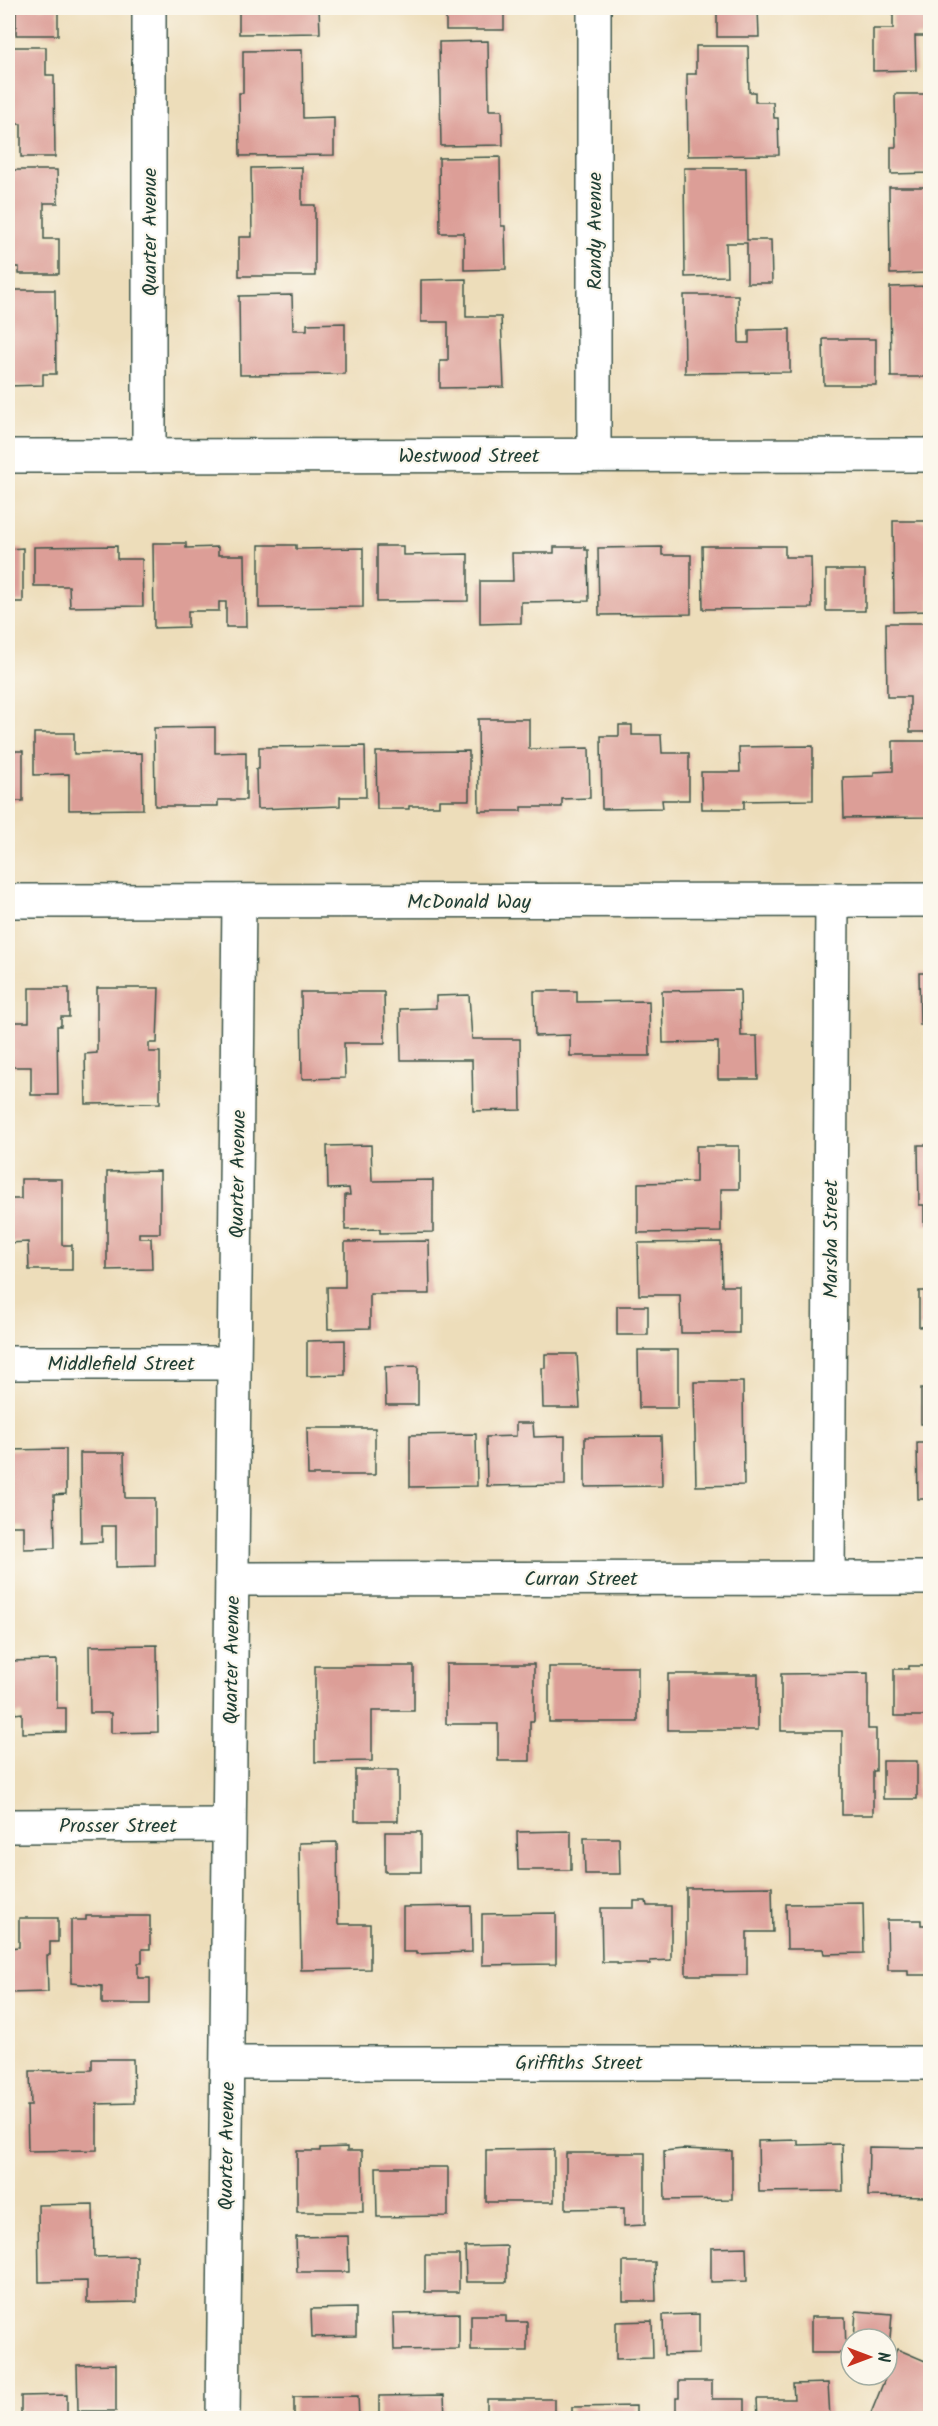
<svg xmlns="http://www.w3.org/2000/svg" width="938" height="2426" font-family="Kalam,sans-serif">
  <style>
    .building { fill: #dc9e97 }
    .lines { fill: none; stroke-linecap: round; stroke-linejoin: round }
    .minor-casing { stroke: #3e5548; stroke-width: 36 }
    .minor { stroke: #fff; stroke-width: 33 }
    .labels { text-anchor: middle; stroke-width: 4.5; stroke-linejoin: round; paint-order: stroke }
    .street-label { font-size: 20px; fill: #1f3d34; stroke: #fbf7ec }
  </style>
  <rect width="100%" height="100%" fill="#fbf7ec"/>
  <filter id="ink" filterUnits="userSpaceOnUse"><feTurbulence type="fractalNoise" baseFrequency=".0167" numOctaves="2"/><feDisplacementMap in="SourceGraphic" scale="12" xChannelSelector="R" yChannelSelector="G"/><feConvolveMatrix kernelMatrix="1 2 1 2 8 2 1 2 1" color-interpolation-filters="sRGB"/></filter>
  <filter id="wash" filterUnits="userSpaceOnUse"><feTurbulence type="fractalNoise" baseFrequency=".008" numOctaves="4" result="noise"/><feDisplacementMap in="SourceGraphic" scale="24" xChannelSelector="R" yChannelSelector="G"/><feGaussianBlur stdDeviation="1.35" result="paint"/><feColorMatrix in="noise" values="0 0 0 0 0 0 0 0 0 0 0 0 0 0 0 0 0 1.4 0 .05"/><feComposite in="paint" operator="in"/></filter>
  <g filter="url(#wash)">
    <rect width="100%" height="100%" fill="#edddba"/>
    <g id="blocks">
      <!-- building -->
      <g class="building">
        <rect x="16" y="8" width="42" height="27"/>
        <polygon points="239,8 319,8 320,33 239,34"/>
        <rect x="446" y="8" width="58" height="22"/>
        <polygon points="717,8 758,8 759,37 717,37"/>
        <polygon points="893,8 930,8 930,36 915,36 916,70 873,71 873,29 893,29"/>
        <polygon points="488,41 489,110 502,110 503,145 441,146 439,42"/>
        <polygon points="696,46 748,46 749,92 755,92 755,102 773,102 774,118 778,118 779,155 688,156 687,74 696,74"/>
        <polygon points="8,47 46,47 46,75 54,75 55,157 21,157 21,124 8,124"/>
        <polygon points="302,50 303,118 334,117 334,155 240,156 239,93 243,93 243,51"/>
        <polygon points="895,94 930,94 930,173 891,174 891,147 896,147"/>
        <polygon points="500,157 501,226 505,226 506,269 464,270 464,233 440,233 439,158"/>
        <polygon points="302,167 302,205 315,205 315,276 239,276 239,237 252,237 251,168"/>
        <polygon points="684,168 746,168 747,240 771,240 772,283 747,283 747,243 726,243 727,276 685,277"/>
        <polygon points="8,170 57,170 58,203 44,203 44,239 59,239 59,274 19,274 19,267 8,267"/>
        <polygon points="889,187 930,187 930,273 890,274"/>
        <polygon points="466,279 466,317 501,317 504,387 440,388 440,361 448,361 448,322 421,322 421,280"/>
        <polygon points="930,286 930,377 891,377 890,287"/>
        <polygon points="8,290 55,290 56,374 43,374 43,385 8,386"/>
        <polygon points="292,295 293,330 307,330 307,324 345,323 345,374 240,375 239,296"/>
        <polygon points="684,295 738,295 739,343 749,343 749,330 790,329 790,372 685,373"/>
        <polygon points="823,339 876,339 876,385 824,385"/>
        <polygon points="893,521 930,521 930,611 894,612"/>
        <polygon points="153,543 186,543 186,548 218,547 218,555 245,555 246,627 226,627 226,602 219,602 219,611 188,611 188,627 154,628"/>
        <polygon points="259,545 296,545 296,549 363,548 363,607 259,608"/>
        <polygon points="117,546 117,559 142,559 143,606 70,607 69,586 34,586 34,547"/>
        <polygon points="377,546 403,546 403,555 468,554 468,601 377,602"/>
        <polygon points="702,546 785,546 785,557 811,557 812,608 703,609"/>
        <polygon points="554,547 585,547 585,550 588,550 589,601 521,602 521,623 480,624 480,581 513,581 512,553 554,553"/>
        <polygon points="662,547 662,555 691,555 691,614 599,615 598,548"/>
        <polygon points="23,548 23,602 8,602 8,549"/>
        <rect x="826" y="570" width="39" height="41"/>
        <polygon points="886,623 930,623 930,732 910,732 910,697 887,697"/>
        <polygon points="478,719 529,719 529,749 589,748 590,798 562,799 562,807 521,807 521,811 479,811"/>
        <polygon points="619,725 632,725 632,735 661,735 662,753 689,753 689,800 662,800 663,808 602,809 601,736 619,736"/>
        <polygon points="215,727 215,753 246,752 246,800 218,800 218,806 155,806 154,728"/>
        <polygon points="34,733 74,733 74,754 142,753 143,809 69,810 69,774 34,775"/>
        <polygon points="893,741 930,741 930,817 844,818 843,777 874,776 874,772 893,771"/>
        <polygon points="365,746 366,797 340,797 340,806 257,809 256,769 259,769 259,747"/>
        <polygon points="813,746 813,800 744,801 744,809 702,809 701,772 740,772 739,747"/>
        <rect x="8" y="751" width="15" height="50"/>
        <polygon points="469,751 469,800 439,800 439,806 409,806 409,809 377,809 376,752"/>
        <polygon points="919,973 930,973 930,1025 920,1025"/>
        <polygon points="29,988 69,988 69,1017 61,1017 61,1026 57,1026 58,1095 31,1095 31,1067 8,1067 8,1022 29,1022"/>
        <polygon points="97,988 159,988 157,1043 149,1043 149,1052 160,1052 160,1103 86,1104 85,1054 97,1053"/>
        <polygon points="740,990 741,1036 757,1036 758,1079 718,1079 718,1042 663,1043 662,991"/>
        <polygon points="534,991 577,991 577,1002 649,1001 650,1056 570,1056 570,1035 535,1036"/>
        <polygon points="301,992 384,992 385,1043 344,1043 345,1078 302,1079"/>
        <polygon points="469,995 472,1039 520,1039 521,1110 473,1111 472,1060 401,1060 400,1009 436,1008 436,996"/>
        <rect x="928" y="1050" width="2" height="25"/>
        <polygon points="371,1145 372,1181 433,1180 433,1232 380,1233 380,1229 345,1230 345,1195 350,1195 349,1188 328,1189 327,1146"/>
        <polygon points="918,1145 930,1145 930,1225 924,1225 924,1205 919,1205"/>
        <polygon points="696,1146 739,1146 739,1189 721,1189 721,1232 638,1233 638,1183 696,1182"/>
        <polygon points="160,1171 160,1233 139,1233 139,1238 151,1238 152,1269 107,1270 107,1172"/>
        <polygon points="21,1179 62,1179 62,1245 72,1245 72,1270 29,1270 28,1242 8,1243 8,1199 21,1199"/>
        <polygon points="429,1241 430,1294 370,1294 370,1328 328,1329 327,1287 345,1287 345,1242"/>
        <polygon points="721,1242 722,1286 739,1286 739,1333 681,1333 680,1295 639,1295 638,1243"/>
        <polygon points="927,1264 930,1264 930,1326 919,1327 919,1291 927,1291"/>
        <rect x="617" y="1306" width="31" height="29"/>
        <polygon points="345,1340 345,1375 307,1376 307,1341"/>
        <polygon points="638,1350 678,1350 678,1408 639,1408"/>
        <polygon points="545,1354 577,1354 580,1408 543,1408 542,1368 545,1368"/>
        <polygon points="926,1360 930,1360 930,1424 921,1424 921,1389 926,1389"/>
        <polygon points="418,1366 418,1405 386,1405 385,1367"/>
        <polygon points="694,1382 743,1382 744,1485 696,1486"/>
        <polygon points="516,1423 533,1423 534,1437 565,1436 565,1485 487,1486 486,1437 516,1436"/>
        <polygon points="307,1428 375,1428 375,1475 308,1475"/>
        <polygon points="476,1434 477,1486 410,1487 410,1435"/>
        <polygon points="661,1436 662,1486 585,1487 585,1437"/>
        <polygon points="917,1443 930,1443 930,1499 918,1499"/>
        <polygon points="66,1449 66,1494 54,1495 55,1548 24,1549 24,1526 8,1526 8,1450"/>
        <polygon points="80,1453 124,1453 125,1498 155,1498 155,1566 116,1567 116,1526 102,1526 102,1542 81,1543"/>
        <polygon points="157,1645 158,1732 111,1733 111,1713 90,1713 89,1646"/>
        <polygon points="57,1660 57,1708 66,1708 66,1732 22,1733 22,1713 15,1714 15,1705 8,1706 8,1661"/>
        <polygon points="446,1664 534,1664 534,1721 530,1721 530,1761 498,1761 498,1724 446,1724"/>
        <polygon points="315,1666 414,1666 414,1711 372,1711 372,1761 315,1762"/>
        <polygon points="909,1666 930,1666 930,1716 894,1716 894,1669 909,1669"/>
        <rect x="549" y="1667" width="89" height="55"/>
        <polygon points="868,1673 868,1729 876,1729 876,1771 873,1771 873,1815 842,1815 842,1731 781,1731 781,1674"/>
        <rect x="668" y="1674" width="90" height="56"/>
        <rect x="883" y="1761" width="34" height="38"/>
        <rect x="355" y="1770" width="43" height="51"/>
        <polygon points="571,1831 571,1870 518,1870 517,1832"/>
        <rect x="385" y="1832" width="36" height="40"/>
        <polygon points="584,1838 619,1838 620,1874 585,1874"/>
        <polygon points="337,1842 338,1924 370,1924 370,1969 301,1970 299,1843"/>
        <polygon points="772,1887 773,1932 747,1932 747,1975 686,1975 686,1888"/>
        <polygon points="634,1901 646,1901 647,1906 671,1906 671,1960 650,1961 650,1964 617,1964 617,1962 602,1962 601,1908 634,1908"/>
        <polygon points="863,1903 864,1953 824,1954 823,1949 787,1949 786,1904"/>
        <polygon points="471,1906 472,1952 416,1954 416,1952 403,1952 403,1907"/>
        <polygon points="556,1913 556,1964 482,1965 482,1914"/>
        <polygon points="86,1916 150,1916 150,1949 142,1949 142,1963 138,1963 138,1978 150,1978 150,2004 102,2004 102,1986 71,1983 71,1920 86,1920"/>
        <polygon points="19,1918 58,1918 58,1942 50,1942 50,1955 47,1955 48,1992 8,1993 8,1948 19,1947"/>
        <polygon points="887,1920 921,1920 921,1925 930,1925 930,1975 908,1975 908,1970 888,1970"/>
        <polygon points="92,2059 133,2059 134,2103 97,2104 97,2150 28,2151 27,2106 31,2106 30,2071 92,2070"/>
        <polygon points="798,2140 798,2145 842,2144 843,2191 759,2192 758,2141"/>
        <polygon points="347,2147 347,2151 362,2151 363,2212 297,2212 297,2151 320,2151 320,2148"/>
        <polygon points="869,2147 930,2148 930,2197 868,2196"/>
        <polygon points="554,2149 554,2202 486,2202 486,2150"/>
        <polygon points="683,2149 732,2151 732,2199 665,2200 664,2151"/>
        <polygon points="566,2153 645,2153 645,2225 624,2226 624,2208 566,2209"/>
        <polygon points="376,2167 448,2167 448,2216 377,2217"/>
        <polygon points="93,2204 94,2257 137,2256 137,2302 87,2303 87,2281 39,2282 38,2205"/>
        <polygon points="348,2236 349,2272 297,2272 296,2237"/>
        <polygon points="507,2246 507,2282 466,2282 465,2247"/>
        <polygon points="746,2247 747,2281 711,2282 711,2248"/>
        <rect x="425" y="2255" width="34" height="37"/>
        <polygon points="623,2262 655,2262 656,2301 623,2301"/>
        <polygon points="356,2308 356,2336 312,2337 311,2309"/>
        <polygon points="856,2311 892,2314 889,2351 887,2339 854,2339"/>
        <polygon points="459,2313 459,2349 394,2350 393,2314"/>
        <polygon points="699,2314 699,2354 664,2355 663,2315"/>
        <polygon points="471,2315 506,2315 506,2322 527,2322 527,2351 471,2351"/>
        <polygon points="811,2317 845,2317 846,2353 811,2353"/>
        <polygon points="652,2321 653,2358 616,2359 616,2322"/>
        <polygon points="897,2349 930,2363 930,2412 928,2418 869,2418"/>
        <polygon points="116,2364 116,2411 78,2411 77,2365"/>
        <polygon points="679,2381 712,2381 712,2399 745,2399 745,2418 676,2418 676,2398 679,2398"/>
        <polygon points="828,2383 830,2418 758,2418 757,2399 794,2399 793,2384"/>
        <polygon points="67,2395 67,2418 21,2418 21,2396"/>
        <polygon points="444,2395 445,2418 379,2418 379,2396"/>
        <polygon points="358,2396 359,2418 294,2418 294,2397"/>
        <rect x="487" y="2399" width="67" height="19"/>
        <polygon points="636,2406 636,2418 572,2418 572,2407"/>
      </g>
    </g>
  </g>
  <g filter="url(#ink)">
    <use href="#blocks" fill-opacity="0" stroke="#3e5548" stroke-width="1.5"/>
    <g class="lines">
      <defs>
        <g id="minor">
          <polyline points="149,8 149,456"/>
          <polyline points="594,8 594,455"/>
          <polyline points="8,456 930,455"/>
          <polyline points="8,901 930,900"/>
          <polyline points="8,1363 234,1363"/>
          <polyline points="828,1578 832,900"/>
          <polyline points="232,1579 930,1578"/>
          <polyline points="8,1826 229,1825"/>
          <polyline points="227,2063 930,2063"/>
          <polyline points="223,2418 239,901"/>
        </g>
      </defs>
      <!-- minor casing -->
      <use href="#minor" class="minor-casing"/>
      <!-- minor -->
      <use href="#minor" class="minor"/>
    </g>
  </g>
  <g class="labels">
    <!-- street labels -->
    <g class="street-label">
      <text transform="translate(594 231) rotate(-90)" y="7">Randy Avenue</text>
      <text transform="translate(149 232) rotate(-90)" y="7">Quarter Avenue</text>
      <text x="469" y="462">Westwood Street</text>
      <text x="469" y="908">McDonald Way</text>
      <text transform="translate(237 1174) rotate(-89)" y="7">Quarter Avenue</text>
      <text transform="translate(830 1239) rotate(-90)" y="7">Marsha Street</text>
      <text x="121" y="1370">Middlefield Street</text>
      <text x="581" y="1585">Curran Street</text>
      <text transform="translate(231 1660) rotate(-89)" y="7">Quarter Avenue</text>
      <text x="118" y="1832">Prosser Street</text>
      <text x="579" y="2069">Griffiths Street</text>
      <text transform="translate(226 2146) rotate(-89)" y="7">Quarter Avenue</text>
    </g>
  </g>
  <!-- margin -->
  <rect width="938" height="2426" fill="none" stroke="#fbf7ec" stroke-width="30"/>
  <!-- north arrow -->
  <g transform="translate(869 2357) rotate(90)"><circle r="28" fill="#fbf7ec" stroke="#a3ada2" stroke-width="1.5"/>
  <path d="M0-4.5L10 22L0 15L-10 22Z" fill="#c8321e"/>
  <text y="-9" font-size="16" font-weight="bold" text-anchor="middle" fill="#1f3d34">N</text>
  </g>
</svg>
